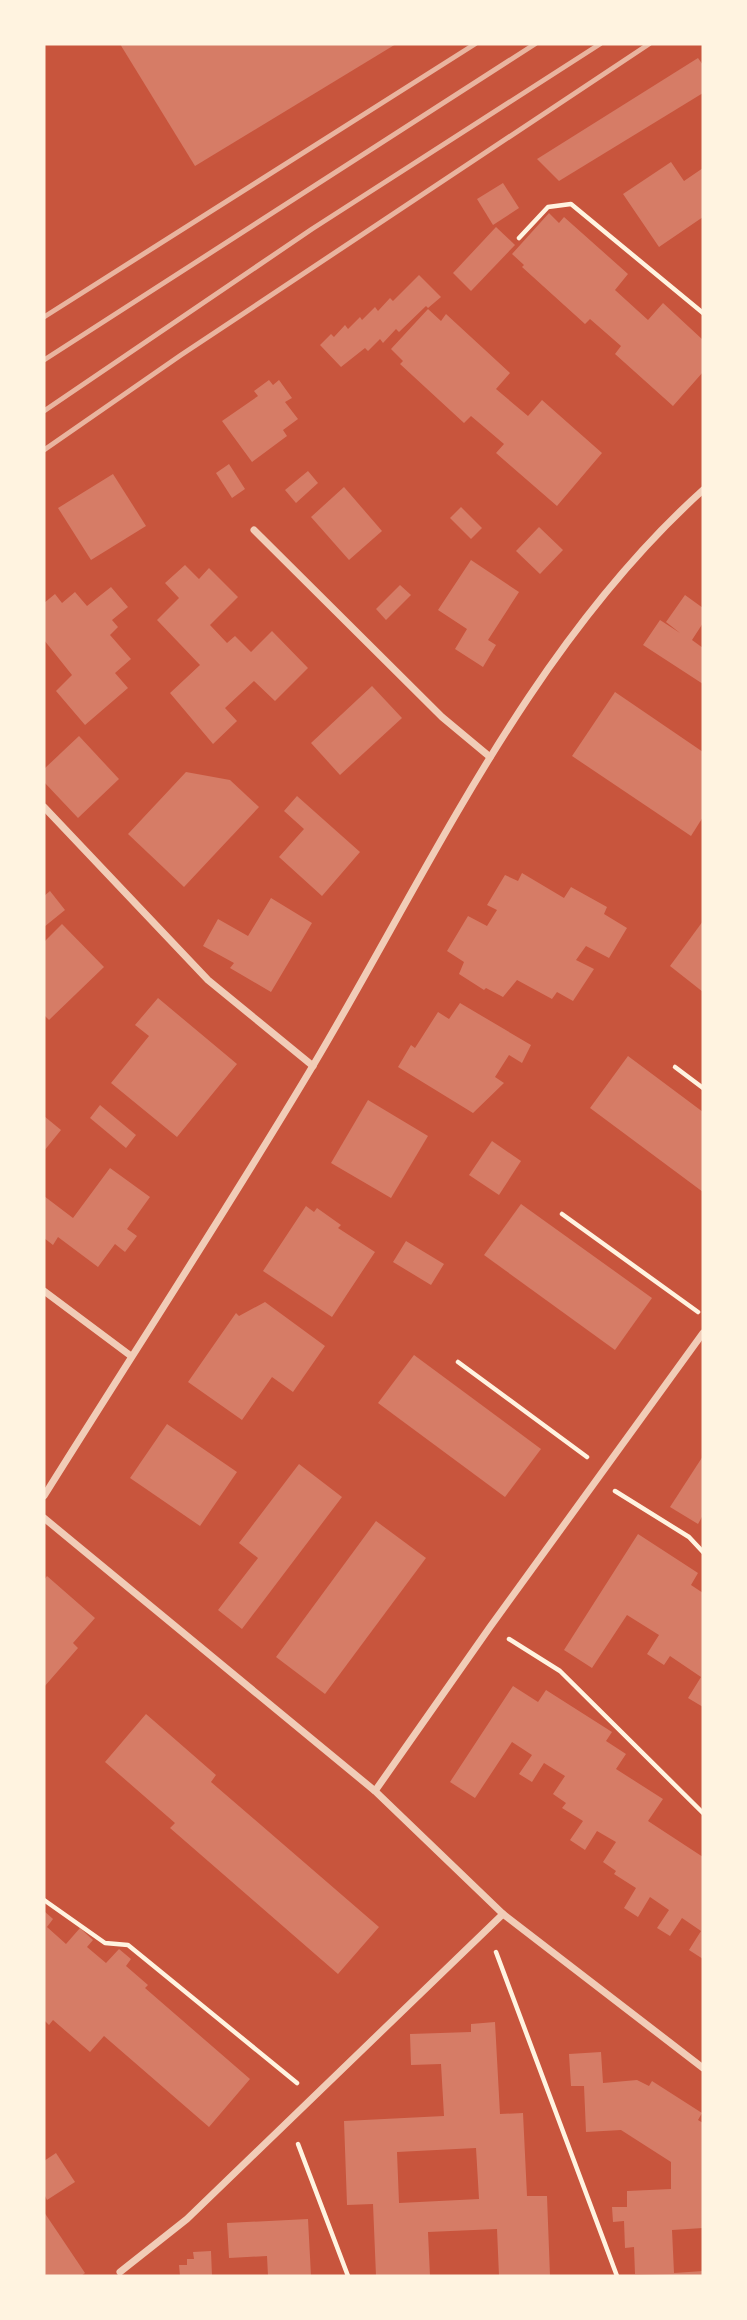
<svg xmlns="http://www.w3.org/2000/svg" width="747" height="2320" font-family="Ubuntu,sans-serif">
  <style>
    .building { fill: #d67c66; fill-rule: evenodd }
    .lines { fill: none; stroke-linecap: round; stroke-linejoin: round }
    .path { stroke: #fff3e0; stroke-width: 4.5 }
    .minor { stroke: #f1ccb7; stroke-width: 7 }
    .rail { stroke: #e9b49f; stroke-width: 5 }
  </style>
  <rect width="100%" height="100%" fill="#c8553d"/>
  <!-- building -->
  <g class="building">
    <polygon points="120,44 396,44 195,166"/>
    <polygon points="698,58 703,65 703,93 559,181 537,159"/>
    <polygon points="671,162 684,181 703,168 703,217 659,247 623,194"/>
    <polygon points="503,183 519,208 493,225 477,199"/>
    <polygon points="549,213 559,223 564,217 628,274 615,290 648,320 663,303 703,340 703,372 673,406 615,354 621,346 590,319 585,324 522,267 524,265 512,254"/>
    <polygon points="496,227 515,245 471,291 453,273"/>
    <polygon points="419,275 441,297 428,308 426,306 399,332 396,329 383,343 380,339 368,351 365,348 341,367 320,345 331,334 334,337 345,325 348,329 360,317 362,320 375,307 378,311 390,298 393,301"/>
    <polygon points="428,309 441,321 446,314 510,373 496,389 528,416 542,400 602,453 557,506 496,453 504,444 471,416 464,423 400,364 403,361 391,349"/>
    <polygon points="269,380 273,385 279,380 292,398 285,402 298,419 283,430 287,436 252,462 222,421 258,396 254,391"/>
    <polygon points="229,464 245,489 232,498 216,473"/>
    <polygon points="308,471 318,483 296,503 285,490"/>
    <polygon points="113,474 146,526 91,560 58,508"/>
    <polygon points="344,487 382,531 349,560 311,517"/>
    <polygon points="461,507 482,528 471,539 450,518"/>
    <polygon points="539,527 563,550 540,574 516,551"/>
    <polygon points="471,560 519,592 488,640 496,645 483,667 455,649 467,629 438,610"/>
    <polygon points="185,565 199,579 209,568 238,597 210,625 227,643 235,636 251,652 272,631 308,668 275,701 254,681 225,708 237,721 213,744 170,693 200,665 157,620 179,598 165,583"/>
    <polygon points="400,585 411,595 386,620 376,609"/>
    <polygon points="111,587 128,607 112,620 118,627 110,635 131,659 115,673 128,688 85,725 56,691 72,675 44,640 44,603 55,594 62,603 75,592 87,606"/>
    <polygon points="685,595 703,608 703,623 692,640 703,648 703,684 643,645 660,620 680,633 666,622"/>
    <polygon points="372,686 402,718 340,775 311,743"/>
    <polygon points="615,692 703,752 703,817 691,836 572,756"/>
    <polygon points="79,736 119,779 78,818 44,782 44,769"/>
    <polygon points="186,772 230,780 259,807 184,887 128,834"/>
    <polygon points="297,796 360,852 322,896 279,857 304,829 284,811"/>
    <polygon points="522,873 564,898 571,887 607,907 604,914 627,928 609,958 586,946 576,960 594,969 573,1001 557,992 552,999 517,980 503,997 486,988 484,990 459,974 464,962 447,951 468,916 487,926 497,910 487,905 505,875 518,881"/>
    <polygon points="50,891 65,910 44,927 44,896"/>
    <polygon points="271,898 312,923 271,992 230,968 234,963 203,946 218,919 248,936"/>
    <polygon points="703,921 703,992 670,966"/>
    <polygon points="62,924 104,967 49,1020 44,1015 44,942"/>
    <polygon points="158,998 237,1064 177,1137 111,1083 149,1036 135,1025"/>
    <polygon points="460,1003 531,1045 522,1063 509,1055 495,1077 504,1083 473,1113 398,1067 411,1045 415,1048 438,1012 449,1019"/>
    <polygon points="628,1056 703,1112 703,1192 590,1108"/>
    <polygon points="368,1100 428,1136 391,1198 331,1163"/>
    <polygon points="100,1105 136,1135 126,1148 90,1118"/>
    <polygon points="44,1116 61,1130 44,1151"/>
    <polygon points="492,1141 521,1161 499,1195 469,1175"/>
    <polygon points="110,1168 150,1197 127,1229 137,1236 125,1252 115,1244 98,1267 58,1237 53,1245 44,1238 44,1196 73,1218"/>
    <polygon points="521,1204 652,1298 615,1350 484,1255"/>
    <polygon points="306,1206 314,1212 317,1208 341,1225 338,1228 375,1252 332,1317 263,1271"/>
    <polygon points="406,1241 444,1264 431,1285 393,1262"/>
    <polygon points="265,1302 325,1346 293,1392 272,1377 242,1420 188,1382 236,1313 239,1316"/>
    <polygon points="414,1355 541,1449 505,1497 378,1403"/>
    <polygon points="167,1424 237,1472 200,1526 130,1478"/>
    <polygon points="703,1456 703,1515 698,1524 670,1507"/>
    <polygon points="299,1464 342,1497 242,1629 218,1610 258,1558 239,1543"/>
    <polygon points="376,1521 426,1558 325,1694 276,1657"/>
    <polygon points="638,1534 698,1573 691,1585 703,1593 703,1707 688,1698 701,1677 670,1656 664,1665 647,1654 659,1635 627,1615 592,1668 564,1650"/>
    <polygon points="47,1576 95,1618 73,1643 78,1648 44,1687 44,1580"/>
    <polygon points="513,1686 538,1702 546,1690 612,1732 606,1741 626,1754 616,1769 663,1799 648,1821 703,1857 703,1959 689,1950 701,1931 682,1918 670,1936 657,1928 669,1910 650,1897 638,1917 624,1908 636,1888 614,1874 616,1871 603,1862 616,1842 597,1831 585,1850 570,1840 583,1821 562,1808 566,1803 553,1794 565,1776 544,1763 532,1782 519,1774 532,1755 512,1742 475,1798 450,1782"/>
    <polygon points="146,1714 216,1775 211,1782 379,1927 338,1974 170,1828 175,1823 105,1762"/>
    <polygon points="44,1911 53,1919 47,1927 66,1944 80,1928 93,1940 87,1947 106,1963 119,1949 131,1959 126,1966 148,1985 145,1988 250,2079 209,2127 104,2036 90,2052 53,2020 49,2025 44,2020"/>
    <path d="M495 2022 500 2114 523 2113 527 2196H547L550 2276H499L497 2229 428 2232 430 2276H376L373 2204 347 2205 344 2121 444 2116 441 2064 411 2065 410 2034 471 2032V2024ZM476 2148 479 2199 399 2203 397 2152Z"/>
    <polygon points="601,2052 603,2083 637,2080 649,2086 652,2081 702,2113 698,2120 703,2123 703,2228 672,2230 674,2273 703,2271 703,2276 635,2274 634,2247 625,2248 624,2221 613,2222 612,2207 627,2207 627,2191 671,2189 671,2162 621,2130 586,2132 584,2086 571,2086 569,2054"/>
    <polygon points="56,2153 75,2182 47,2200 44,2194 44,2161"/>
    <polygon points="44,2212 85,2273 81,2276 46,2276 44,2272"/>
    <polygon points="308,2219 311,2276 268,2276 267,2256 229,2258 227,2223"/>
    <polygon points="211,2251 212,2276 180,2276 179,2265 187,2265 187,2259 194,2259 193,2252"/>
  </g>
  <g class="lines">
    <!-- path -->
    <g class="path">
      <polyline points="519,238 548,207 571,204 703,313"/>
      <polyline points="675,1067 703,1088"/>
      <polyline points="562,1214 698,1312"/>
      <polyline points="458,1362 587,1457"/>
      <polyline points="615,1491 689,1537 703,1552"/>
      <polyline points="509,1639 560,1671 703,1813"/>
      <polyline points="44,1900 105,1943 128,1945 297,2083"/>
      <polyline points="496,1952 617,2276"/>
      <polyline points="298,2144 348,2276"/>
    </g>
    <!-- minor -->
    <g class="minor">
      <polyline points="254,530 442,717 490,757"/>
      <polyline points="44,807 208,980 313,1066"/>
      <polyline points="44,1291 131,1356"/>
      <path d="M44 1496C134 1352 227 1210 314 1064 431 867 530 646 703 490"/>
      <polyline points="44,1518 375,1791 503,1914 703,2068"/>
      <polyline points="375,1791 490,1627 703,1333"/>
      <polyline points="120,2272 187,2219 503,1914"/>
    </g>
    <!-- rail -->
    <g class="rail">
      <polyline points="44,317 475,44"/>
      <polyline points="44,360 535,44"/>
      <polyline points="44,411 312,229 600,44"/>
      <polyline points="44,450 181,355 649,44"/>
    </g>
  </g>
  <!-- border -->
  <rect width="747" height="2320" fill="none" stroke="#fff3e0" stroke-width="91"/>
</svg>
